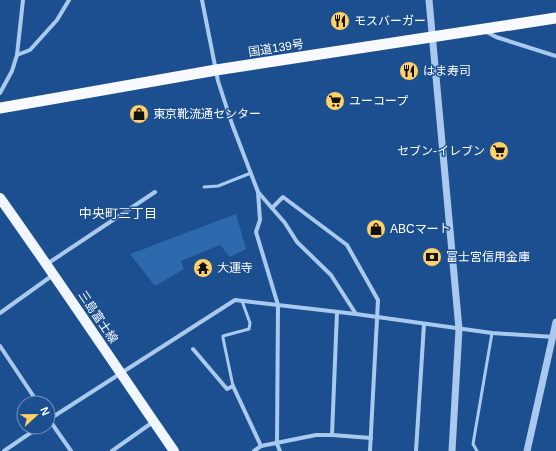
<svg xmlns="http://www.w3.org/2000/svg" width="556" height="451" font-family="Helvetica,'Noto Sans JP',sans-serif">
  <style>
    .green { fill: #2e69ad }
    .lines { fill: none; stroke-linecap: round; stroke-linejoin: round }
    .service { stroke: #a9c9ee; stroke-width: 3 }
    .minor { stroke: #a9c9ee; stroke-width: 4 }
    .tertiary { stroke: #a9c9ee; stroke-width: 7 }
    .primary { stroke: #f0f6ff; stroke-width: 10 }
    .trunk { stroke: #f8faff; stroke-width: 11 }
    .labels { text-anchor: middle; stroke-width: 3; stroke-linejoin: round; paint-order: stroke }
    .poi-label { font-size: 12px; fill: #fff; stroke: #1b4f8f; text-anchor: start }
    .street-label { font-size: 12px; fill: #fff; stroke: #1b4f8f }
    .neighbourhood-label { font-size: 13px; fill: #fff; stroke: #1b4f8f }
  </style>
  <rect width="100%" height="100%" fill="#1b4f8f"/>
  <!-- green -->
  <polygon class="green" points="236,214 246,249 230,257 220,245 181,261 184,269 155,286 130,254"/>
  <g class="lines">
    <!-- service -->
    <g class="service">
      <polyline points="204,187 218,186 251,173"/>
      <polyline points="233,386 223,338 223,336 249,329 250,323 242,301"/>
      <polyline points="477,451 473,444 492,333"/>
    </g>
    <!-- minor -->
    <g class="minor">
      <polyline points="202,0 218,81 232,124 258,192 260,220 256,232 278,305 277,444 280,451"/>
      <polyline points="485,31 496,37 556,56"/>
      <polyline points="17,55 30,50 57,20 69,0"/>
      <polyline points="0,93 12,71 17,55 23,0"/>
      <polyline points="258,192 285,223 297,242 331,275 356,314"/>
      <polyline points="272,208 283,197 347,245 378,300 370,451"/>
      <polyline points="47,264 155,192"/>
      <polyline points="0,313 53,275"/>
      <polyline points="0,346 38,403"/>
      <polyline points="193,349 227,389 233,386 261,446 316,435 332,435 337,312"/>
      <polyline points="48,418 71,451"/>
      <polyline points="48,420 235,300 356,314 492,333 554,337"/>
      <polyline points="332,435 371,438"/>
      <polyline points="4,451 39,427"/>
      <polyline points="112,451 153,422"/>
      <polyline points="254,451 261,446"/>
      <polyline points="416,451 424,324"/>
    </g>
    <!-- tertiary -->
    <g class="tertiary">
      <polyline points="429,0 459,329 452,451"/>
      <polyline points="527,451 556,322"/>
    </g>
    <!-- primary -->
    <path class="primary" d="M0 198C59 281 116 367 174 451"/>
    <!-- trunk -->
    <polyline class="trunk" points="0,108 216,70 556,18"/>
  </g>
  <!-- icons -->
  <defs>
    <symbol id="restaurant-disc" viewBox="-11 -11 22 22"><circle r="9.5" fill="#ffd166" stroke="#1b4f8f"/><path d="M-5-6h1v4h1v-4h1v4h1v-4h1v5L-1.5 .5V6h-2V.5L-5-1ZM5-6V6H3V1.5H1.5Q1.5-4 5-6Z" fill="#111"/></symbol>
    <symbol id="supermarket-disc" viewBox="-11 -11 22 22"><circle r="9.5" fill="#ffd166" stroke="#1b4f8f"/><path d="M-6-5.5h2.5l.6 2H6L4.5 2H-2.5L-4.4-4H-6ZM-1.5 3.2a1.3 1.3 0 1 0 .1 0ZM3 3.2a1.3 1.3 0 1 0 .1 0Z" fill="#111"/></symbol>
    <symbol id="shop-disc" viewBox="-11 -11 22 22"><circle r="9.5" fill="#ffd166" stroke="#1b4f8f"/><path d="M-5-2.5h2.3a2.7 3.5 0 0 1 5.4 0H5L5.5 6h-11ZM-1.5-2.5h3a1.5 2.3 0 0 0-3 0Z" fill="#111"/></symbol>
    <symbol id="bank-disc" viewBox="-11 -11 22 22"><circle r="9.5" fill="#ffd166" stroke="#1b4f8f"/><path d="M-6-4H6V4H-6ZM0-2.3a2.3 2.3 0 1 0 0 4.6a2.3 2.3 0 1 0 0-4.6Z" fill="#111"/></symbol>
    <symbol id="temple-disc" viewBox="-11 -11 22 22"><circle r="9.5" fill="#ffd166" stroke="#1b4f8f"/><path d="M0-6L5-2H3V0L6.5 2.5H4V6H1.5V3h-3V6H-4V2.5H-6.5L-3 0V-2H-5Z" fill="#111"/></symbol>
  </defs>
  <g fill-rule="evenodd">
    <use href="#restaurant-disc" x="329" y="10" width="22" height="22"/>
    <use href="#restaurant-disc" x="398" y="60" width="22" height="22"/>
    <use href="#supermarket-disc" x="324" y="90" width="22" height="22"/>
    <use href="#shop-disc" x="128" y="103" width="22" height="22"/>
    <use href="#supermarket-disc" x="488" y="140" width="22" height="22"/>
    <use href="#shop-disc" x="365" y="218" width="22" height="22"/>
    <use href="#bank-disc" x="421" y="246" width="22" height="22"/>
    <use href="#temple-disc" x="192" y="257" width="22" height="22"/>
  </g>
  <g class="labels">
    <!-- poi labels -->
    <g class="poi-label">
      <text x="354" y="25">モスバーガー</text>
      <text x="423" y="75">はま寿司</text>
      <text x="349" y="105">ユーコープ</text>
      <text x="153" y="118">東京靴流通センター</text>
      <text x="485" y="155" text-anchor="end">セブン-イレブン</text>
      <text x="390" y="233">ABCマート</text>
      <text x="446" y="261">富士宮信用金庫</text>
      <text x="217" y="272">大運寺</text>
    </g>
    <!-- street labels -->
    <g class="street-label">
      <text transform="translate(276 48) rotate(-9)" y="4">国道139号</text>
      <text transform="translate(98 317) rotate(56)" y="4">三島富士線</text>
    </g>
    <!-- neighbourhood labels -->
    <g class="neighbourhood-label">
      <text x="118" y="218">中央町三丁目</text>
    </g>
  </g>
  <!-- north arrow -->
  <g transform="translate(36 415) rotate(68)"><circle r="19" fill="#1b4f8f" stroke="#7695bc"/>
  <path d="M0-3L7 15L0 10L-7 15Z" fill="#ffd166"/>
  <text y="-6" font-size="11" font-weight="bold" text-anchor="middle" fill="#ffffff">N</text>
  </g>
</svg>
